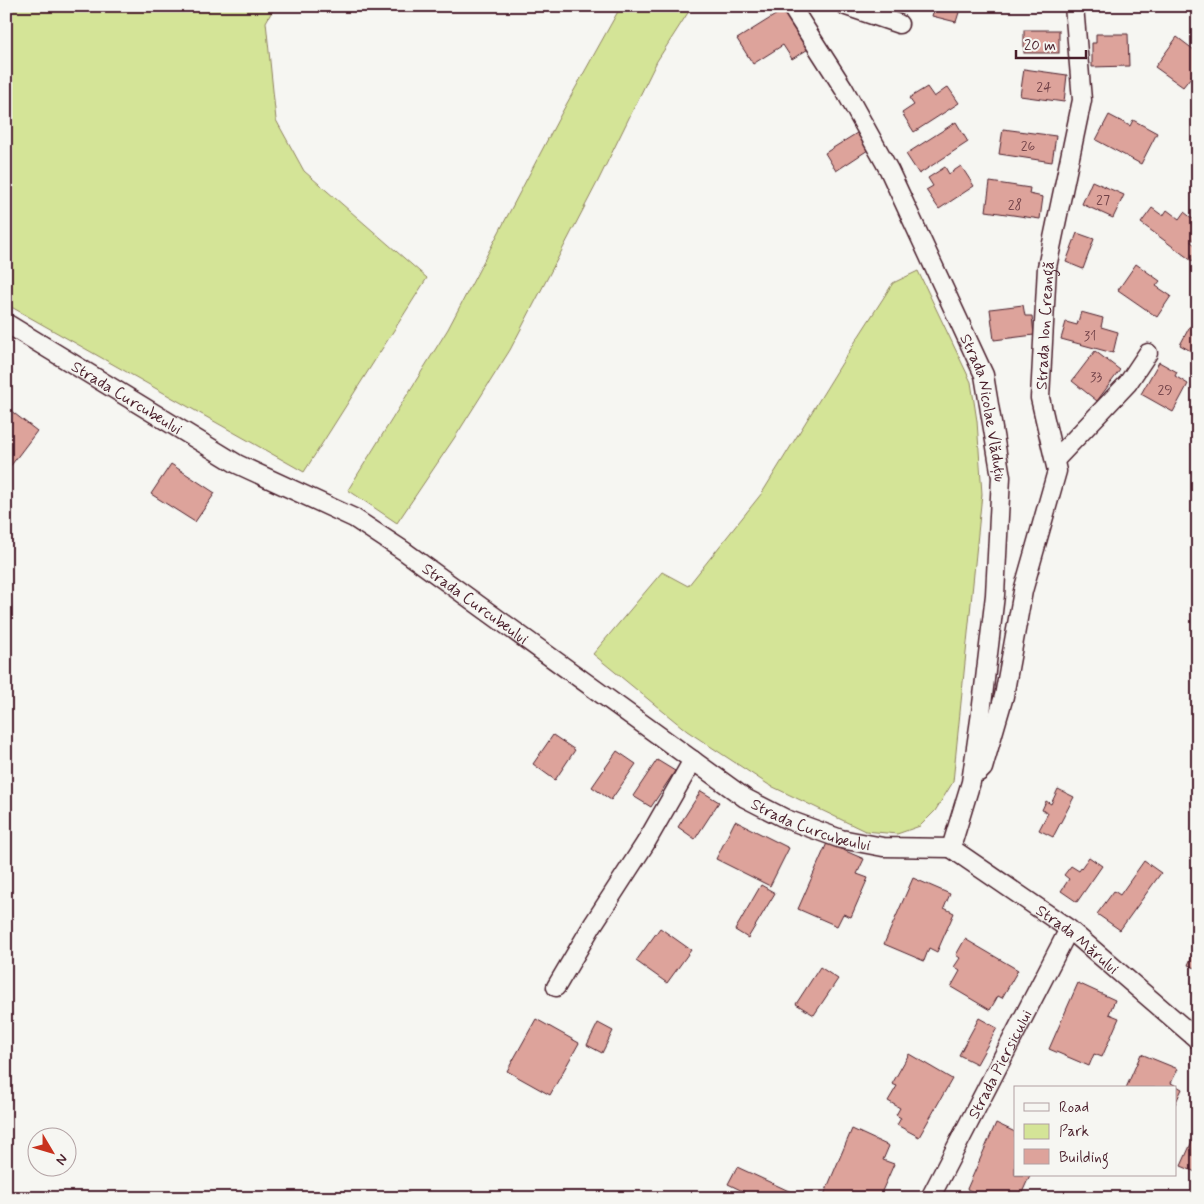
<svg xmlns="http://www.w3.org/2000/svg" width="1204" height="1204" font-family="Mynerve,sans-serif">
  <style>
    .green { fill: #d4e497; stroke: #8f8261 }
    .building { fill: #dda39b; stroke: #4a1f2b }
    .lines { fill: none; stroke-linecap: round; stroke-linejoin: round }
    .street-casing { stroke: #4a1f2b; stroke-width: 21 }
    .street { stroke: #f6f6f2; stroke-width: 18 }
    .labels { text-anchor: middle; stroke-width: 4.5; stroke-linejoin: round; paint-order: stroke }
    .number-label { font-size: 14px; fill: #6f4047 }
    .street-label { font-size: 16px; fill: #4a1f2b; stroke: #f6f6f2 }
  </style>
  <rect width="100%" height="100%" fill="#f6f6f2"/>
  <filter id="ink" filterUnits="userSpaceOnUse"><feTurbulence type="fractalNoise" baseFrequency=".02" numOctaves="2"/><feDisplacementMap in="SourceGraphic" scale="10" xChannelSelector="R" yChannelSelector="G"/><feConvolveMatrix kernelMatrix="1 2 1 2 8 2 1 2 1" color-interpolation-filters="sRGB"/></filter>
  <g filter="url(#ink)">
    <!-- green -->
    <g class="green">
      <polygon points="6,6 275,6 266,22 276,120 304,171 427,278 304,472 6,304"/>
      <polygon points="621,6 690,6 691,8 657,61 598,181 510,350 457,434 397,523 348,490 448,329 561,114"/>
      <polygon points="918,271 971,382 977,421 982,494 953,782 935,811 920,826 897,834 865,831 769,785 687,731 593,654 662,572 688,586 762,493 855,342 893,283"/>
    </g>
    <!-- building -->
    <g class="building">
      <polygon points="935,6 961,6 956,22 932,16"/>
      <polygon points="785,9 810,48 792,59 783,45 753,64 737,39"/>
      <rect x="1024" y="30" width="35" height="23"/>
      <polygon points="1096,34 1128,34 1129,66 1092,67 1092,43 1096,43"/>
      <polygon points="1177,37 1198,53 1198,68 1183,87 1155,67"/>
      <polygon points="1024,69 1067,75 1064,102 1020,96"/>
      <polygon points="927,87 934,97 948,87 959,103 914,132 902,113 914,105 909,98"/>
      <polygon points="1109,115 1130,126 1133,120 1157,133 1141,164 1096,140"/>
      <polygon points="956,122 968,142 919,174 906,154"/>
      <polygon points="1003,129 1056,136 1052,162 999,154"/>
      <polygon points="857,133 868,150 836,171 825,153"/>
      <polygon points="961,166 974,186 939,209 926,190 933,186 928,178 945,167 949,174"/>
      <polygon points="1092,181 1124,195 1113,218 1082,204"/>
      <polygon points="990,182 1030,188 1029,194 1043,197 1040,219 986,211"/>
      <polygon points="1152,208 1163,216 1167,210 1179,219 1184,212 1198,223 1198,232 1191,242 1198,247 1198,254 1192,261 1141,223"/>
      <polygon points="1077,233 1094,239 1083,269 1066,262"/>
      <polygon points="1136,264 1160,281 1156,286 1171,296 1157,317 1118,290"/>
      <polygon points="1023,305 1025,316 1032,316 1034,335 994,340 990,309"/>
      <polygon points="1081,312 1103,318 1101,327 1118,332 1113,353 1061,339 1066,322 1077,325"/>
      <polygon points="1190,326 1198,330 1198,355 1180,345"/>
      <polygon points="1095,351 1120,370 1097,401 1072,381"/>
      <polygon points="1159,362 1177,372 1175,376 1188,384 1173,412 1141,394"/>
      <polygon points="6,407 37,431 6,472"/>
      <polygon points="171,464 215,493 195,522 151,494"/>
      <polygon points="553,735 575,750 555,780 533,764"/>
      <polygon points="617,751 636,764 611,800 592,787"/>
      <polygon points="657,760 675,771 651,807 633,796"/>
      <polygon points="1058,789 1074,797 1053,837 1039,830 1048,813 1042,810 1046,801 1051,804"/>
      <polygon points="701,791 719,802 695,839 678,827"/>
      <polygon points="735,821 789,848 770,886 716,859"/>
      <polygon points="827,843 864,859 857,874 868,878 851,917 843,914 837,926 798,909"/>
      <polygon points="1089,857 1102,866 1077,902 1061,891 1069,879 1064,875 1071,866 1079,871"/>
      <polygon points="1144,861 1161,873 1120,930 1097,914 1114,891 1120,895"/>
      <polygon points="913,878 950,894 944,908 954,913 937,952 929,948 924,961 884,944"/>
      <polygon points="761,885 775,893 748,938 735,930"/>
      <polygon points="660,928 691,950 667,983 636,961"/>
      <polygon points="965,939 1018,970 1002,998 998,996 990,1010 951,987 960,971 954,967 960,958 956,955"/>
      <polygon points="1198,943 1198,969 1188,965"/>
      <polygon points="820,967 838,979 814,1015 796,1004"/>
      <polygon points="1078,983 1115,1000 1109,1014 1119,1018 1102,1057 1094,1054 1089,1066 1049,1049"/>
      <polygon points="979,1018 997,1028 977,1064 959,1055"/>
      <polygon points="536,1019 579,1043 550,1095 507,1071"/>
      <polygon points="598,1023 613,1031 602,1053 587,1045"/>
      <polygon points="909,1054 952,1079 919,1137 897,1125 901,1118 896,1115 900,1108 888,1101 897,1086 892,1084"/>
      <polygon points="1141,1054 1178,1069 1171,1083 1182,1089 1175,1104 1175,1088 1126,1088"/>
      <polygon points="996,1123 1015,1132 1015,1175 1030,1175 1020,1197 1012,1194 1011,1198 987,1198 967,1189"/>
      <polygon points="1198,1128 1198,1173 1181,1166"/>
      <polygon points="852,1129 889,1146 883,1160 894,1164 879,1198 830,1198 824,1195"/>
      <polygon points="737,1167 804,1198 757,1198 728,1184"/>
      <polygon points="405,1191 417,1198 401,1198"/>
      <polygon points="959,1191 975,1198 956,1198"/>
    </g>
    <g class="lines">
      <defs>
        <g id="street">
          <path id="s1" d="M791 6 844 89 889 170 984 375 1001 477 995 595 981 713 971 782 951 848"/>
          <polyline points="846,6 899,24"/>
          <path id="s2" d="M6 323 237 464 354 518 404 551 745 798 786 819 841 839 883 847 951 848"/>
          <polyline points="1055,460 1128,383 1148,353"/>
          <path id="s3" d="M979 772 983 768 1004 696 1023 591 1057 471 1040 398 1047 267 1082 100 1074 6"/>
          <path id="s4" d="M951 848 1069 929 1198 1040"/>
          <polyline points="556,987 592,926 645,844 693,760"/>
          <path id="s5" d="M930 1198 1069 929"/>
        </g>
      </defs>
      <!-- street casing -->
      <use href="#street" class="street-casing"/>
      <!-- street -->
      <use href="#street" class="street"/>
    </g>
  </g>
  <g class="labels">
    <!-- number labels -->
    <g class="number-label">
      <text x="1044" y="91">24</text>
      <text x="1028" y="150">26</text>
      <text x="1103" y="204">27</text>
      <text x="1015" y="209">28</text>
      <text x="1090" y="340">31</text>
      <text x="1096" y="381">33</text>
      <text x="1165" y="394">29</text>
    </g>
    <!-- street labels -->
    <g class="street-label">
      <text dy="6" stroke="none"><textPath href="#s3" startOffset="460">Strada Ion Creangă</textPath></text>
      <text dy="6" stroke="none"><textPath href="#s2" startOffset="142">Strada Curcubeului</textPath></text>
      <text dy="6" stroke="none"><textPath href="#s1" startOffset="449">Strada Nicolae Vlăduțiu</textPath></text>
      <text dy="6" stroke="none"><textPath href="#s2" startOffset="548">Strada Curcubeului</textPath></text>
      <text dy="6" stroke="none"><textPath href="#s2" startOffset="952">Strada Curcubeului</textPath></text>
      <text dy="6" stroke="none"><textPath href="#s4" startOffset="156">Strada Mărului</textPath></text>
      <text dy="6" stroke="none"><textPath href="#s5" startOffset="151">Strada Piersicului</textPath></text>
    </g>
  </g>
  <!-- margin -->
  <rect width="1204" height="1204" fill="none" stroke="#f6f6f2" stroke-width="25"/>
  <rect x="12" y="12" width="1179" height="1179" fill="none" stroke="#4a1f2b" stroke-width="2" filter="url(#ink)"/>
  <!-- legend -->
  <rect x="1014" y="1086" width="162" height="90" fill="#f6f6f2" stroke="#b1a0a2"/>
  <rect x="1024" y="1103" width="25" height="8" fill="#f6f6f2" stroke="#b1a0a2"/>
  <text x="1059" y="1112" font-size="15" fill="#4a1f2b">Road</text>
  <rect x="1024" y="1124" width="25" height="15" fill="#d4e497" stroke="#b1a0a2"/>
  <text x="1059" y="1136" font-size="15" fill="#4a1f2b">Park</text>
  <rect x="1024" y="1149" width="25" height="15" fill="#dda39b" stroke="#b1a0a2"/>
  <text x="1059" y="1162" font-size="15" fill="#4a1f2b">Building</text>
  <!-- north arrow -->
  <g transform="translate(52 1152) rotate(128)"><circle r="24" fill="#f6f6f2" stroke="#b1a0a2"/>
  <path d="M0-4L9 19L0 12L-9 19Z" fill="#c8321e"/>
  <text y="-8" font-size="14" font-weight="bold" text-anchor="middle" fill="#4a1f2b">N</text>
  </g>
  <!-- scale -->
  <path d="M1016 50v8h70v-8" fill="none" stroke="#4a1f2b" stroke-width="2.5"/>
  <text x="1024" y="50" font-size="15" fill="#4a1f2b" stroke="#f6f6f2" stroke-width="4" paint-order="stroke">20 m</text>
</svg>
